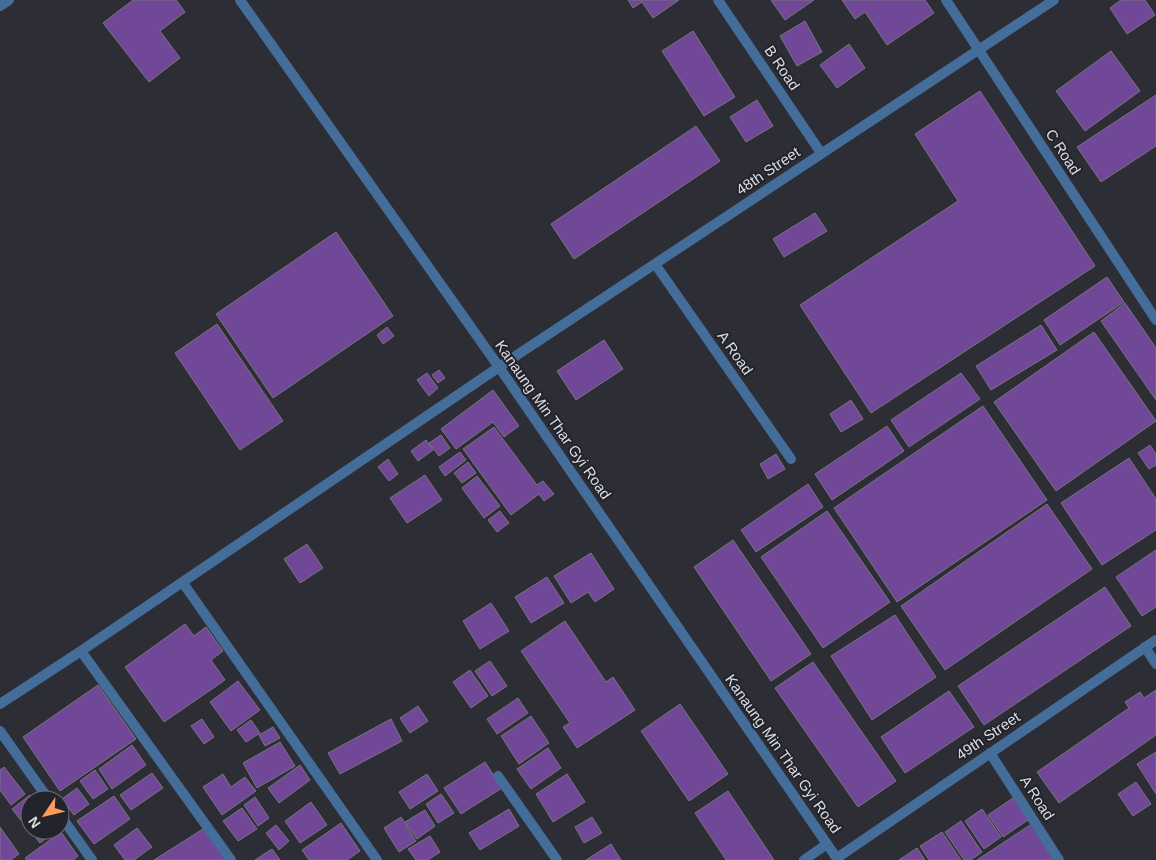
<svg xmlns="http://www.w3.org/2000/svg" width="1156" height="860" font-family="Helvetica,sans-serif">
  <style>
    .building { fill: #714797; stroke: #79757e }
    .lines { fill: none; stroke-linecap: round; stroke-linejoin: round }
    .lane { stroke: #456d9a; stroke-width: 10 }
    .street { stroke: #456d9a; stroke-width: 10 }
    .labels { text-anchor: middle; stroke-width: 4; stroke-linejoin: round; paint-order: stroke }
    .street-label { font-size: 15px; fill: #dcdde2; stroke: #22232b }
  </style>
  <rect width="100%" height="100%" fill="#2c2d35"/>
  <!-- building -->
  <g class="building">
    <polygon points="133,0 176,0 185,12 160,31 180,58 149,82 103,23"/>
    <polygon points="628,0 679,0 653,18 642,2 633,8"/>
    <polygon points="771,0 814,0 785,20"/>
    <polygon points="842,0 925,0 934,13 887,45 865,12 855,19"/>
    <polygon points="1121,0 1145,0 1155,15 1127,34 1110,8"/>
    <polygon points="805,21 822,52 797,66 780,36"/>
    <polygon points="693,31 735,97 704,116 662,51"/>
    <polygon points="849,44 865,68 837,88 820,65"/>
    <polygon points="1111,51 1140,91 1085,131 1056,91"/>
    <polygon points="980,91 1095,266 871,413 800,305 958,201 915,134"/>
    <polygon points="1156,95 1156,146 1101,182 1077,147"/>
    <polygon points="757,100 773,126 746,142 730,117"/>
    <polygon points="696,126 720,161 574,259 551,224"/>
    <polygon points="815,213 827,231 784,257 773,239"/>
    <polygon points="336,232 393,316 273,398 216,314"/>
    <polygon points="1107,277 1124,302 1060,345 1044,320"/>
    <polygon points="1125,303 1156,348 1156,400 1101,321"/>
    <polygon points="217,324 283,421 240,450 175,353"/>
    <polygon points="1041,325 1057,350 991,390 976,366"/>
    <polygon points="387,327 394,336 383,344 377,335"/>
    <polygon points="1094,332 1156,421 1056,491 994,402"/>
    <polygon points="604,340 623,369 576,400 557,371"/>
    <polygon points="439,370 445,378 438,383 432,375"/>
    <polygon points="427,373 438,388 429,396 417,380"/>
    <polygon points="961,373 980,399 909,447 891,420"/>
    <polygon points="493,390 519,426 504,437 493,422 456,449 441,429"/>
    <polygon points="851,400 863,419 841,432 830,414"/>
    <polygon points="983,406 1047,500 897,602 834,508"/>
    <polygon points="887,426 904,451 832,500 815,474"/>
    <polygon points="494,427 537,485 543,481 554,494 544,501 539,494 511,515 463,449"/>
    <polygon points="441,435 450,448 439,456 429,443"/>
    <polygon points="426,440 433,450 418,461 411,451"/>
    <polygon points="1150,445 1156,454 1156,465 1149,469 1138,453"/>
    <polygon points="460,452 466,460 445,476 439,467"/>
    <polygon points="776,454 785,469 768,479 760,464"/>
    <polygon points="1129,458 1156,499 1156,530 1102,565 1061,503"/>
    <polygon points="388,459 398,474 389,481 378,467"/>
    <polygon points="468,462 476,473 462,483 454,473"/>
    <polygon points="425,475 442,500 407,523 390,498"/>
    <polygon points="477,476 500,506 484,518 462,488"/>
    <polygon points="808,484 823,507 756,552 741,530"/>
    <polygon points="1047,504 1092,569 945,670 901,606"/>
    <polygon points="500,511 509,523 497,532 488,520"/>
    <polygon points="827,511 890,602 823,648 761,557"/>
    <polygon points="733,540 811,654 771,681 694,567"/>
    <polygon points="307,544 323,568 300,583 284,559"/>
    <polygon points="1156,550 1156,607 1142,616 1116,577"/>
    <polygon points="591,553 614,589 595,602 588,592 571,603 554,576"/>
    <polygon points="547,577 564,603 531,623 515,597"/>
    <polygon points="1105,587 1131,626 984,725 958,686"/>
    <polygon points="491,603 509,631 480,649 463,621"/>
    <polygon points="895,615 936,677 872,720 831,656"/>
    <polygon points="565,621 606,682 613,677 635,710 577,748 563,727 570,723 521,651"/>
    <polygon points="185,624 194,636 206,627 223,651 211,660 225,680 164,722 125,667"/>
    <polygon points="490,661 507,686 492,696 475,671"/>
    <polygon points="813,662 896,781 858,807 775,688"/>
    <polygon points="470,670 488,696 471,708 453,682"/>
    <polygon points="238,681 260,710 231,731 210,702"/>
    <polygon points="98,685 136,739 60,791 23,737"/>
    <polygon points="1156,690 1156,735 1059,803 1037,772 1129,708 1125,702 1140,692 1144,698"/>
    <polygon points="949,691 974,727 905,773 881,737"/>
    <polygon points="518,698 528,713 497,734 487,719"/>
    <polygon points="680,704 728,774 689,801 641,731"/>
    <polygon points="418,706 428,721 410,733 400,718"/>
    <polygon points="531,716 549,743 519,764 501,736"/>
    <polygon points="202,719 214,737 204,744 191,726"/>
    <polygon points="391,719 402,741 340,774 328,753"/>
    <polygon points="251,720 260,733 246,742 237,730"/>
    <polygon points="273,727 280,738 265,746 259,735"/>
    <polygon points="280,742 295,766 257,788 243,763"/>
    <polygon points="132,745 146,765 112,789 99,769"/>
    <polygon points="548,748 561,768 531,789 517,769"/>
    <polygon points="1156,752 1156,794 1137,764"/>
    <polygon points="485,762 502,788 461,814 444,788"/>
    <polygon points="300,765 310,780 279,803 268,788"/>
    <polygon points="4,767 25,794 11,805 0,790 0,770"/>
    <polygon points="95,770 108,789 93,799 80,781"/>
    <polygon points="152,773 163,788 131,810 120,795"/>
    <polygon points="223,774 231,787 245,777 256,791 222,815 203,787"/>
    <polygon points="427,774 438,791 410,809 399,792"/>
    <polygon points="567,774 585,802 553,822 536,794"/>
    <polygon points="1136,782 1151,804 1133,816 1118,794"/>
    <polygon points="77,788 89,804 74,815 62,799"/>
    <polygon points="728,791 774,860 726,860 695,813"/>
    <polygon points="441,794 454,813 438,823 426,804"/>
    <polygon points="30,795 33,800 30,800 30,820 24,824 12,809"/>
    <polygon points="114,796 130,819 94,844 77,821"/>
    <polygon points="1016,796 1031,818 1003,837 988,815"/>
    <polygon points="255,797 269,818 258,826 244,805"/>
    <polygon points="311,802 327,825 300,843 285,821"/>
    <polygon points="242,808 257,829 238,841 223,821"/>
    <polygon points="509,809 519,826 480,850 469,833"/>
    <polygon points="982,809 1001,837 984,849 965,821"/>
    <polygon points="425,810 435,826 417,839 405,822"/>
    <polygon points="401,817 416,841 399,852 384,828"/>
    <polygon points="592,817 602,833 584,843 575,827"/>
    <polygon points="961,821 982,852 971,860 964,860 945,832"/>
    <polygon points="341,823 360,851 347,860 309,860 302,850"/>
    <polygon points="1033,823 1057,860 977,860"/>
    <polygon points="276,825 289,841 279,850 266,833"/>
    <polygon points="0,827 19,854 11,860 0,860"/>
    <polygon points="206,827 227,860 154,860"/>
    <polygon points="137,828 152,847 134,860 125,860 114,845"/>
    <polygon points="30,830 57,830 40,843"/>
    <polygon points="61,832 78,856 73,860 27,860 25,858"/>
    <polygon points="942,832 961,860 929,860 920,846"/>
    <polygon points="430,836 440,852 428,860 416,860 408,849"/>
    <polygon points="611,844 621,860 586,860"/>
    <polygon points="917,848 925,860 899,860"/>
    <polygon points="272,849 280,860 255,860"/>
  </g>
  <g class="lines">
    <!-- lane -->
    <polyline class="lane" points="655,264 791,459"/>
    <!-- street -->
    <g class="street">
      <polyline points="240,0 499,367 838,860"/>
      <polyline points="718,0 821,153"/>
      <polyline points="946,0 1156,320"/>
      <polyline points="0,6 9,0"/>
      <polyline points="183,583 377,860"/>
      <polyline points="1145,647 1156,664"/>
      <polyline points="81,651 231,860"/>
      <polyline points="0,704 81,651 499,367 1054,0"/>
      <polyline points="0,731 49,800"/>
      <polyline points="990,753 1059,860"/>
      <polyline points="498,776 557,860"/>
      <polyline points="60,815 92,860"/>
      <polyline points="837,858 1156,640"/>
      <polyline points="804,860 827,844"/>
    </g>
  </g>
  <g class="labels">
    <!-- street labels -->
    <g class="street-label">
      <text transform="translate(782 68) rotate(56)" y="5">B Road</text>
      <text transform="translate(1063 152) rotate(57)" y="5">C Road</text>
      <text transform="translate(768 171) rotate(-34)" y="5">48th Street</text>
      <text transform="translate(735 353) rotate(55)" y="5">A Road</text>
      <text transform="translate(553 420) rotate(55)" y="5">Kanaung Min Thar Gyi Road</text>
      <text transform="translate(988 736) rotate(-34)" y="5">49th Street</text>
      <text transform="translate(783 754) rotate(55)" y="5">Kanaung Min Thar Gyi Road</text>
      <text transform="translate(1037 798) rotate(57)" y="5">A Road</text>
    </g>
  </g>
  <!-- north arrow -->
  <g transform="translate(45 815) rotate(235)"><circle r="24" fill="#22232b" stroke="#6c6d74"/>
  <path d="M0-4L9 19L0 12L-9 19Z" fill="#fe9b59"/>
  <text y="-8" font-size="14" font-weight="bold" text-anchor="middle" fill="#dcdde2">N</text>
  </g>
</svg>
